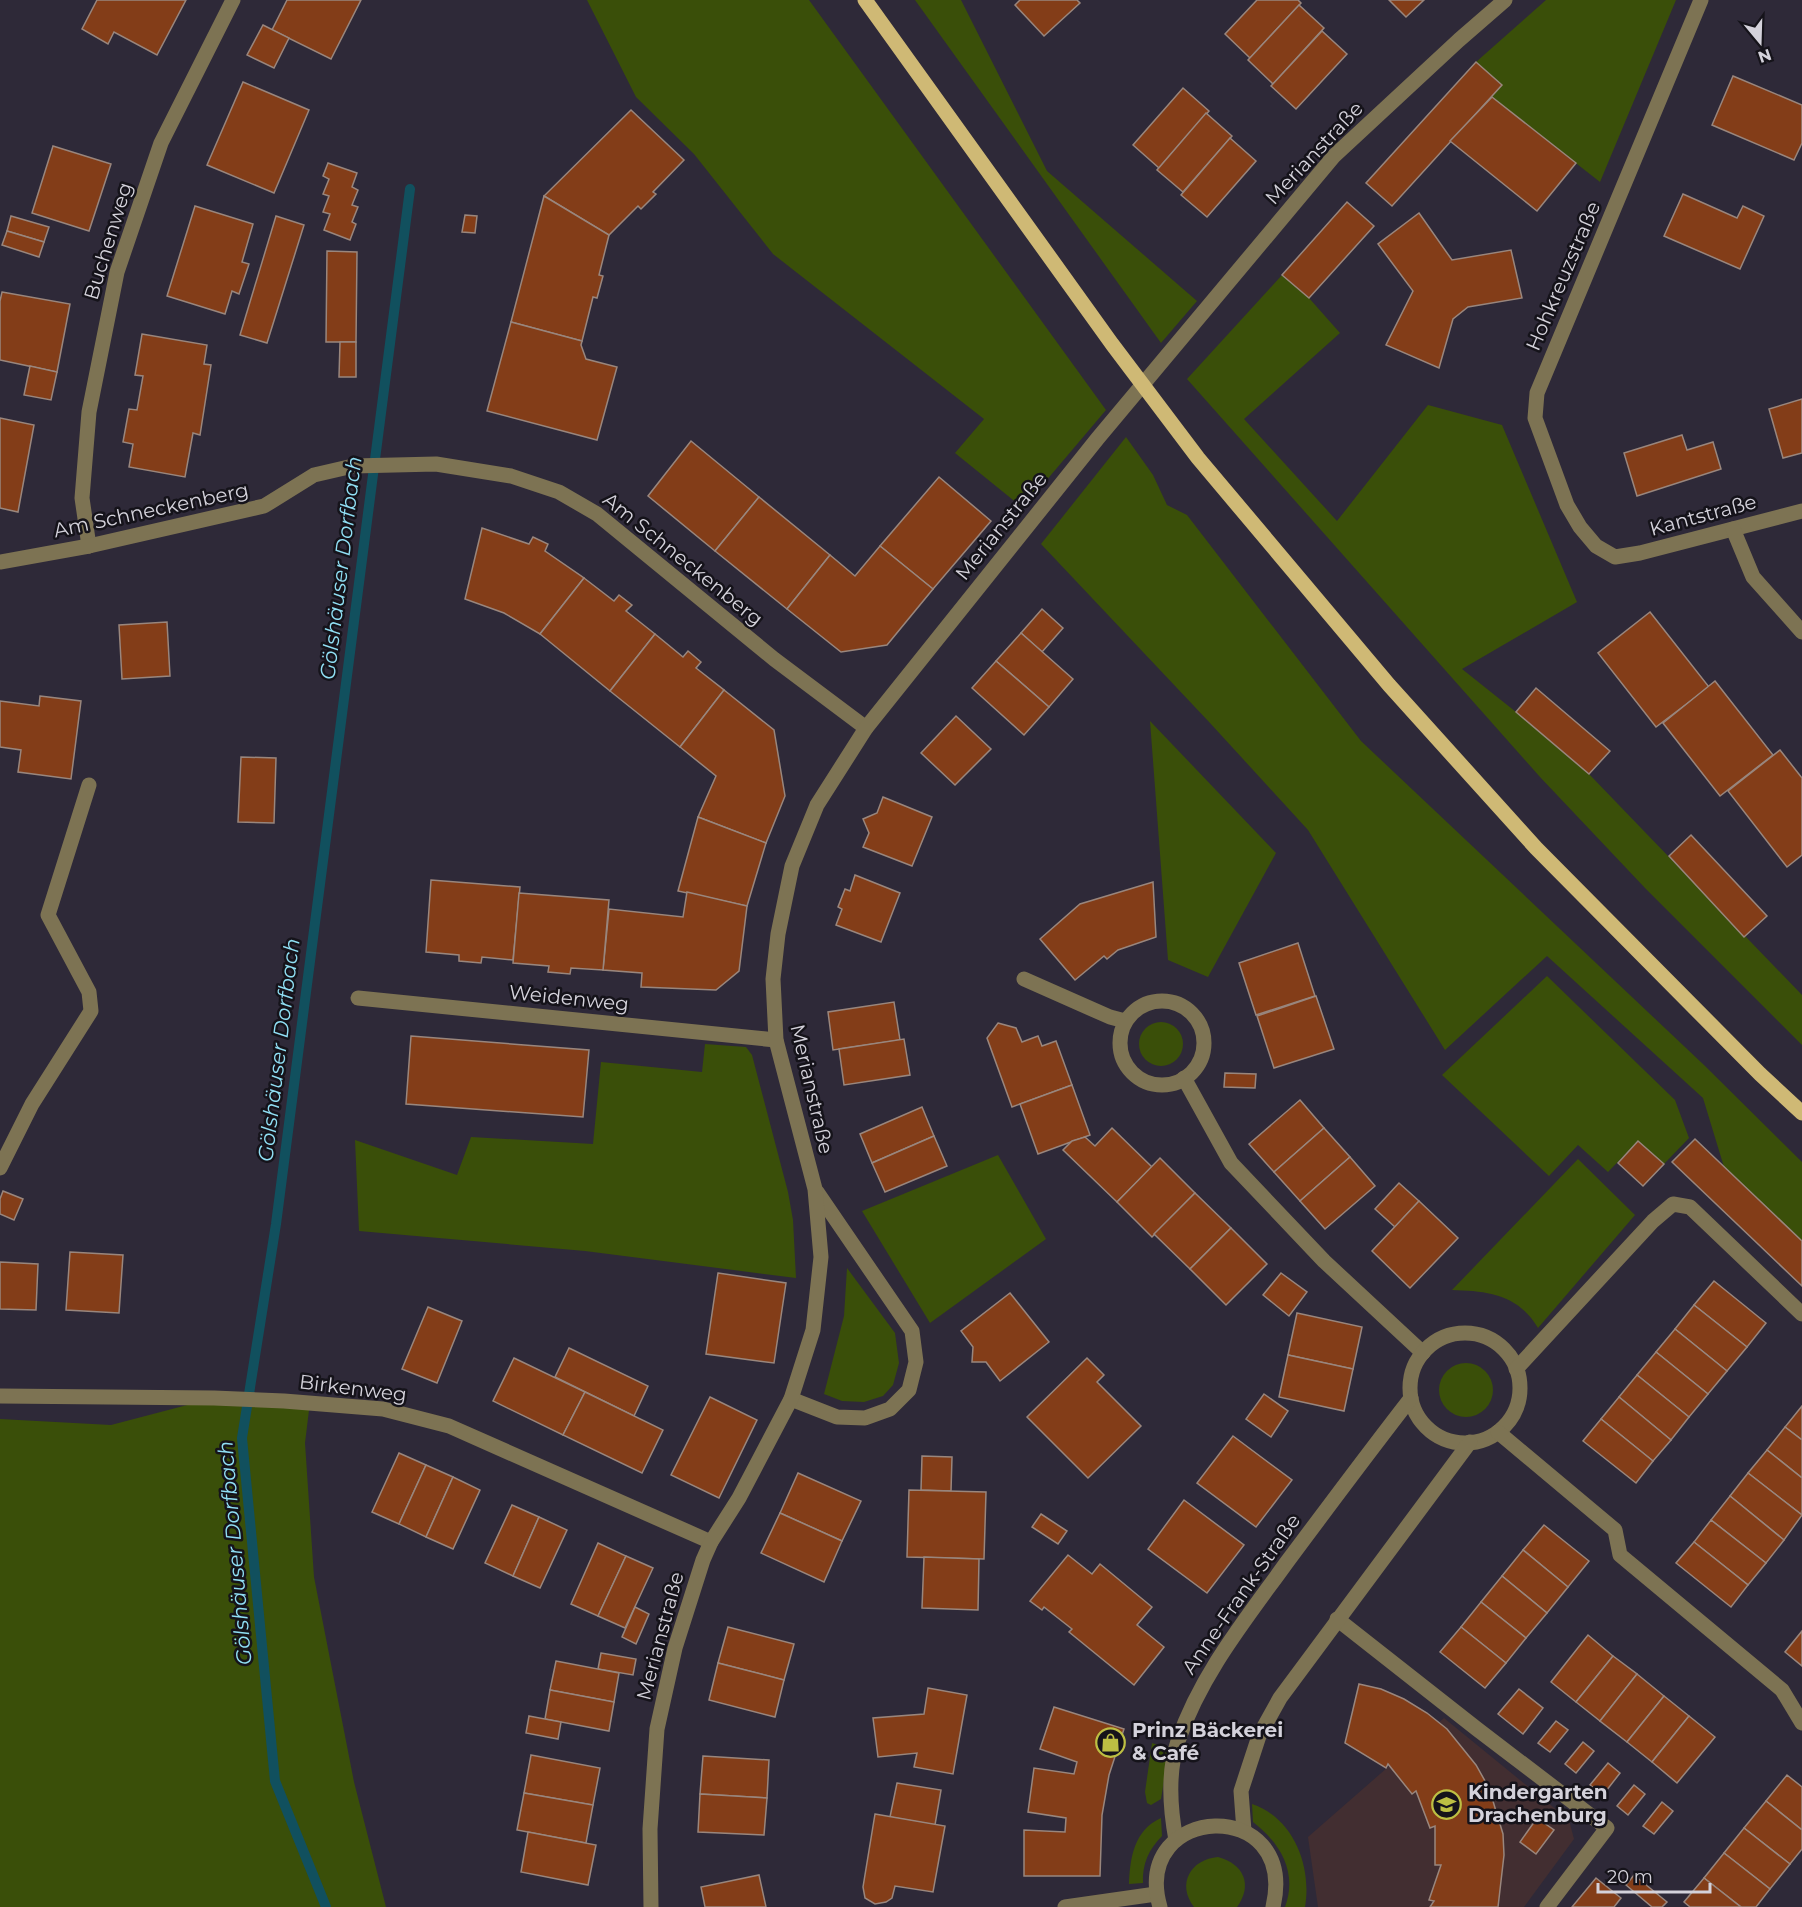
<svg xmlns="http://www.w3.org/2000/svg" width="1802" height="1907" font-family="Montserrat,sans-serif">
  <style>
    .education { fill: #422e31 }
    .green { fill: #3a4f09 }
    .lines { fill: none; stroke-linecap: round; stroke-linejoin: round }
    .stream { stroke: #11505e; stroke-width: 10 }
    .building { fill: #833d18; stroke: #99867d; stroke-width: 1.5 }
    .minor { stroke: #7d7353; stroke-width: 15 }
    .major { stroke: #cfb975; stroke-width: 15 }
    .labels { text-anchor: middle; stroke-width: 5; stroke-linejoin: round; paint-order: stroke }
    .street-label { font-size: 20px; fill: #d4d2db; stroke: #15131a }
    .poi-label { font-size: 20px; font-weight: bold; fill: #d4d2db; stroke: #15131a; text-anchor: start }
    .water-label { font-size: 21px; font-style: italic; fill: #90dff4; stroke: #15131a }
  </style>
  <rect width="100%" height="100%" fill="#2e2938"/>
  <!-- education -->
  <polygon class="education" points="1444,1718 1569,1820 1574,1839 1524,1907 1318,1907 1308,1837"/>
  <!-- green -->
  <g class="green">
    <polygon points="587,0 809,0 1106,410 1023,508 955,453 984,419 773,254 694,154 636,97"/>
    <polygon points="915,0 961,0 1047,171 1197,301 1161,343"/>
    <polygon points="1546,0 1676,0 1600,182 1490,96 1501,85 1476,62"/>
    <polygon points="1282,275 1309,298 1340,333 1244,419 1337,521 1428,405 1502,425 1577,602 1462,669 1516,712 1589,774 1802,995 1802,1045 1645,888 1540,777 1187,379"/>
    <polygon points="1126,437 1153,475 1167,505 1187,515 1361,741 1704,1065 1802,1162 1802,1241 1724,1167 1703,1098 1547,956 1445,1050 1308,830 1210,723 1041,544"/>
    <polygon points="1150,721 1276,853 1208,977 1168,960"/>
    <polygon points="1547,976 1675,1100 1689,1138 1664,1164 1638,1141 1608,1172 1578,1145 1549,1176 1442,1075"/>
    <circle cx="1161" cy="1044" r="22"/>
    <polygon points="705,1044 746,1047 752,1055 788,1192 793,1220 796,1278 585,1251 359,1231 355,1140 457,1175 471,1137 593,1144 601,1062 702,1072"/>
    <polygon points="998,1155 1046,1239 930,1323 862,1211"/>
    <path d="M1578 1159 1635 1215 1538 1328C1518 1294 1487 1291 1452 1290Z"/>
    <polygon points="847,1268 895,1333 899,1363 893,1385 883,1396 864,1402 842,1401 824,1394 844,1316"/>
    <circle cx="1466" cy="1390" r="27"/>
    <polygon points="214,1398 310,1402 305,1443 314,1577 354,1782 386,1907 0,1907 0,1419 111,1425"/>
    <polygon points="1152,1743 1169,1749 1161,1799 1151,1805 1147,1803 1145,1792"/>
    <path d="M1252 1804C1294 1818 1312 1867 1305 1907H1285C1298 1872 1280 1843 1253 1822Z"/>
    <path d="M1161 1818 1162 1836C1149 1849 1142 1864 1143 1883L1129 1884C1130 1858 1134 1830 1161 1818Z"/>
    <path d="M1218 1857C1244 1864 1253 1885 1237 1907H1194C1176 1884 1191 1859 1218 1857Z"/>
  </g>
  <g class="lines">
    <!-- stream -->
    <polyline class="stream" points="326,1907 275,1781 242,1438 276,1224 410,189"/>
  </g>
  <!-- building -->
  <g class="building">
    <polygon points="97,0 186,0 157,55 114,32 108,44 82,29"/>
    <polygon points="287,0 361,0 331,59 272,30"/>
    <polygon points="1020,0 1077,0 1080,3 1044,36 1015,5"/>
    <polygon points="1257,0 1298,0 1301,3 1250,58 1225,34"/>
    <polygon points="1389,0 1424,0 1406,17"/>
    <polygon points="1299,5 1324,28 1273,84 1248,60"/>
    <polygon points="263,25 289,38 274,68 247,55"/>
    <polygon points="1322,31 1347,54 1296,109 1271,86"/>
    <polygon points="1476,62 1502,85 1392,206 1366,183"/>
    <polygon points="1733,76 1802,105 1802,143 1794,160 1712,125"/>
    <polygon points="243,82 309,110 274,193 207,165"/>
    <polygon points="1183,88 1209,111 1159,168 1133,145"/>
    <polygon points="1492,97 1576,163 1537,211 1450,141"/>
    <polygon points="631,110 684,160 653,192 656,194 641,209 638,206 609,235 544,196"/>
    <polygon points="1206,113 1232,136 1183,192 1157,170"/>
    <polygon points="1230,138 1256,161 1207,217 1181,195"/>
    <polygon points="53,146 111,164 89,231 32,213"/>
    <polygon points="328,163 357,173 352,187 358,190 352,205 358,207 352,222 356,224 350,240 324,230 330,214 323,212 329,196 323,194 329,179 323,176"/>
    <polygon points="1683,194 1737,218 1743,206 1764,216 1740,269 1664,236"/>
    <polygon points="544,196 609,235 599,275 603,276 597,298 593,297 582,341 511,322"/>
    <polygon points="1347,202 1374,226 1309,298 1282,275"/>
    <polygon points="195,206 253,224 242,262 249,264 239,294 232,291 225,314 167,296"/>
    <polygon points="1419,213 1452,260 1511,250 1522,298 1468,307 1453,319 1439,368 1386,345 1413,291 1378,244"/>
    <polygon points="465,215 477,216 475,233 462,232"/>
    <polygon points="11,216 49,227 44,242 7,231"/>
    <polygon points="276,216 304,225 267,343 240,335"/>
    <polygon points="7,231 44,242 39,257 2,245"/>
    <polygon points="327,251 357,252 356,342 326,342"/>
    <polygon points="2,292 70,304 57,372 0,360 0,301"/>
    <polygon points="511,322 582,341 581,345 586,359 617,367 597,440 487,411"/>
    <polygon points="142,334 207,345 204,364 211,365 200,435 193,433 185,477 129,467 133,444 123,442 129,409 137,410 143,376 135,375"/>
    <polygon points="340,342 356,342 356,377 339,377"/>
    <polygon points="30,366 57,372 51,400 24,395"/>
    <polygon points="1802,399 1802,453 1783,458 1769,409"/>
    <polygon points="0,418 34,425 18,512 0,508"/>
    <polygon points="1682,435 1687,450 1713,442 1721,469 1637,496 1624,453"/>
    <polygon points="691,441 759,497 715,551 648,496"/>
    <polygon points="939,477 991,521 933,589 880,546"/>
    <polygon points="759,497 830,555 787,609 715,551"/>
    <polygon points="482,528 529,544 533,537 548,544 545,551 584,578 540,634 504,613 465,599"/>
    <polygon points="880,546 933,589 887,645 841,652 787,609 830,555 855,576"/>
    <polygon points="584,578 614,601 619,595 632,605 626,611 655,634 610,691 540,634"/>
    <polygon points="1042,609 1063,628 1042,652 1021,633"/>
    <polygon points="1650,612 1709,687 1656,727 1598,653"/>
    <polygon points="167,622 170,676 122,679 119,625"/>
    <polygon points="1021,633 1073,679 1049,707 996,661"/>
    <polygon points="655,634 683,657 688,651 701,662 696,668 724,690 680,747 610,691"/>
    <polygon points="996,661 1049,707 1024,735 972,688"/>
    <polygon points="1715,681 1773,755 1720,796 1663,723"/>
    <polygon points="1536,688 1610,751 1589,774 1516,712"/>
    <polygon points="724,690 774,730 785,796 766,843 698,817 716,776 680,747"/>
    <polygon points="40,696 81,701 71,779 18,772 21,750 0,747 0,701 39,706"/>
    <polygon points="956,716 991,749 955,785 921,753"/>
    <polygon points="1780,750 1802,778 1802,855 1787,867 1728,791"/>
    <polygon points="241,757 276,758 274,823 238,822"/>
    <polygon points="883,797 932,817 912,866 863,847 869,833 863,819 877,813"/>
    <polygon points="698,817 766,843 747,906 678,891"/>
    <polygon points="1691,835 1767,916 1744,937 1669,856"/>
    <polygon points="855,875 900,893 881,942 836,925 842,909 838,907 845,889 850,891"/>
    <polygon points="431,880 520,887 513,960 482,957 481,963 459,961 459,955 426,952"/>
    <polygon points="1153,882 1156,937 1118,950 1107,959 1104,956 1075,980 1040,939 1080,904"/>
    <polygon points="687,892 747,906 739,971 716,990 641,987 642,973 603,970 609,909 683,917"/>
    <polygon points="519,893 609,900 603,970 571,968 570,974 548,972 549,966 513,963"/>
    <polygon points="1298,943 1315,996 1256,1015 1239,963"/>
    <polygon points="1316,996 1334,1049 1274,1068 1257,1016"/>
    <polygon points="894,1002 900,1040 833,1050 828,1012"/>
    <polygon points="998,1023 1016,1028 1022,1042 1038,1036 1042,1046 1056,1041 1072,1085 1012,1107 987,1038"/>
    <polygon points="411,1036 589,1050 583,1117 406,1104"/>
    <polygon points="904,1039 910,1075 844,1085 839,1049"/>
    <polygon points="1225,1073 1256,1074 1255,1088 1224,1087"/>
    <polygon points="1072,1085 1090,1135 1038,1154 1020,1104"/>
    <polygon points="1300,1100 1324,1128 1274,1172 1249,1144"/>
    <polygon points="922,1107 934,1136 872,1163 860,1134"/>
    <polygon points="1112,1128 1152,1167 1117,1202 1063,1150 1072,1141 1085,1137 1095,1146"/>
    <polygon points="1324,1128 1350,1157 1300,1201 1274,1172"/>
    <polygon points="934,1136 947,1166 885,1192 872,1163"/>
    <polygon points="1695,1139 1802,1241 1802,1286 1672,1162"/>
    <polygon points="1638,1141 1664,1164 1643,1186 1618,1163"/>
    <polygon points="1350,1157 1375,1186 1325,1229 1300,1201"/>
    <polygon points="1160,1158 1195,1193 1152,1237 1117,1202"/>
    <polygon points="1399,1183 1419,1201 1395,1227 1375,1209"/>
    <polygon points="3,1191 23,1199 14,1220 0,1214 0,1199"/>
    <polygon points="1195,1193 1231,1228 1190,1269 1154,1234"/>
    <polygon points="1419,1201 1458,1238 1410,1288 1372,1251"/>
    <polygon points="1231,1228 1267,1264 1226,1305 1190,1269"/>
    <polygon points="70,1252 123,1255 119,1313 66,1310"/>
    <polygon points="0,1262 38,1264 36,1310 0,1309"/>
    <polygon points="718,1273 786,1283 774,1363 706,1354"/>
    <polygon points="1281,1273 1307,1292 1289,1316 1263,1295"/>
    <polygon points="1714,1281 1766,1323 1747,1347 1694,1305"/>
    <polygon points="1010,1293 1049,1342 1000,1381 986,1362 972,1362 973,1347 961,1331"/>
    <polygon points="1694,1305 1747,1347 1727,1371 1675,1329"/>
    <polygon points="428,1307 462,1321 437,1383 402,1369"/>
    <polygon points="1297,1313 1362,1327 1353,1369 1288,1355"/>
    <polygon points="1675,1329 1727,1371 1708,1394 1656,1352"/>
    <polygon points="569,1348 648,1386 634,1416 555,1377"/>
    <polygon points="1656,1352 1708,1394 1689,1417 1637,1375"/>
    <polygon points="1288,1355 1353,1369 1344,1411 1279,1397"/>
    <polygon points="514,1358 585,1392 563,1435 493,1401"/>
    <polygon points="1087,1358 1104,1375 1097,1382 1141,1426 1088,1478 1027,1417"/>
    <polygon points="1637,1375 1689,1417 1671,1440 1619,1397"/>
    <polygon points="585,1392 663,1430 642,1473 563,1435"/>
    <polygon points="1264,1394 1288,1411 1271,1437 1246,1419"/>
    <polygon points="710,1397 757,1420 719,1498 671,1475"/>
    <polygon points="1619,1397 1671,1440 1653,1461 1601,1419"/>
    <polygon points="1802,1406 1802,1440 1785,1427"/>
    <polygon points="1601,1419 1653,1461 1636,1483 1583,1441"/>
    <polygon points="1785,1427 1802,1440 1802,1478 1767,1450"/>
    <polygon points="1233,1436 1292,1480 1256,1527 1197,1483"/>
    <polygon points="1767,1450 1802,1478 1802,1515 1748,1473"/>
    <polygon points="399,1453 426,1465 399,1524 372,1512"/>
    <polygon points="922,1456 952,1457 951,1491 921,1490"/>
    <polygon points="426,1465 453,1477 426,1537 399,1524"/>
    <polygon points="798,1473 861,1501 842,1541 780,1513"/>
    <polygon points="1748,1473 1802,1515 1784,1540 1730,1496"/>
    <polygon points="453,1477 480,1490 453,1549 426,1537"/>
    <polygon points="909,1490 986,1492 984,1559 907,1557"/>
    <polygon points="1730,1496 1784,1540 1766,1563 1711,1520"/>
    <polygon points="1184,1500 1244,1545 1207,1593 1148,1549"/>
    <polygon points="512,1505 539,1517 513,1576 485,1563"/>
    <polygon points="780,1513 842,1541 824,1582 761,1553"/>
    <polygon points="1041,1514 1067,1531 1058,1544 1032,1527"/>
    <polygon points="539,1517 567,1530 540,1588 513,1576"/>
    <polygon points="1711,1520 1766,1563 1748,1585 1694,1542"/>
    <polygon points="1544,1525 1589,1561 1568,1587 1523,1550"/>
    <polygon points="1694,1542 1748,1585 1731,1607 1676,1563"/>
    <polygon points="598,1543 626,1556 598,1616 571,1604"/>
    <polygon points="1523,1550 1568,1587 1547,1613 1502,1576"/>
    <polygon points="1068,1555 1092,1574 1100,1564 1152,1607 1137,1625 1164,1647 1134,1685 1069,1632 1072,1629 1044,1607 1042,1610 1030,1601"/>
    <polygon points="626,1556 653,1568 625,1628 598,1616"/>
    <polygon points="924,1557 979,1559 978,1610 922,1608"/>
    <polygon points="1502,1576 1547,1613 1526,1638 1481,1602"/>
    <polygon points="1481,1602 1526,1638 1506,1663 1461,1627"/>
    <polygon points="635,1607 649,1614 636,1644 622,1637"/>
    <polygon points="728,1627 794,1644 784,1680 718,1663"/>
    <polygon points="1461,1627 1506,1663 1485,1688 1440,1652"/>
    <polygon points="1802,1631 1802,1666 1785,1652"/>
    <polygon points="1588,1635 1613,1656 1576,1702 1551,1682"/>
    <polygon points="601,1653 636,1659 633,1675 598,1669"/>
    <polygon points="1613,1656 1637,1674 1600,1721 1576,1702"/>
    <polygon points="556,1661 619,1673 614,1702 550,1690"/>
    <polygon points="718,1663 784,1680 775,1717 709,1700"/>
    <polygon points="1637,1674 1664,1696 1627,1742 1600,1721"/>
    <polygon points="1359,1684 1381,1689 1404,1699 1427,1713 1447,1729 1476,1765 1489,1788 1503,1834 1504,1855 1498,1907 1430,1907 1434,1901 1429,1900 1441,1865 1435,1865 1435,1826 1430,1828 1416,1791 1412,1794 1388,1764 1386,1768 1345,1743"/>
    <polygon points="928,1688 967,1695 953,1774 914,1767 917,1753 878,1757 873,1718 924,1714"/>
    <polygon points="1519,1689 1543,1708 1523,1734 1498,1714"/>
    <polygon points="550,1690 614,1702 609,1731 545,1719"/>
    <polygon points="1664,1696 1689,1716 1652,1762 1627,1742"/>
    <polygon points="1054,1707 1124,1729 1109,1775 1102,1815 1100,1876 1024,1876 1024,1830 1065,1832 1066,1818 1028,1812 1034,1768 1074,1774 1077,1762 1040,1749"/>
    <polygon points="529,1716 561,1722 558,1739 526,1733"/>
    <polygon points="1689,1716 1715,1737 1677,1783 1652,1762"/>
    <polygon points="1556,1721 1568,1730 1550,1752 1538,1743"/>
    <polygon points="1583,1742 1594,1751 1576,1773 1565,1764"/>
    <polygon points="531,1755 600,1768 593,1805 524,1793"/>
    <polygon points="703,1756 769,1760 767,1798 700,1794"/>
    <polygon points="1608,1763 1620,1773 1603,1795 1590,1785"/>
    <polygon points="1787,1775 1802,1787 1802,1830 1766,1801"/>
    <polygon points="897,1783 941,1790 935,1825 890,1817"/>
    <polygon points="1634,1785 1645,1794 1628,1815 1617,1806"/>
    <polygon points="524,1793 593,1805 586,1843 517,1830"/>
    <polygon points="700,1794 767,1798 764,1835 698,1832"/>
    <polygon points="1766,1801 1802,1830 1802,1849 1790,1864 1744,1828"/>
    <polygon points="1662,1802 1673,1811 1654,1834 1643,1826"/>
    <polygon points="875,1814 945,1826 933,1892 895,1886 892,1898 886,1902 875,1904 865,1898 863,1887"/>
    <polygon points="1537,1818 1554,1830 1536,1854 1520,1842"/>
    <polygon points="1744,1828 1790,1864 1770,1889 1724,1853"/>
    <polygon points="528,1832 596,1845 588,1885 521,1872"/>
    <polygon points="1724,1853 1770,1889 1756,1907 1741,1907 1704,1878"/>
    <polygon points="759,1875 766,1907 705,1907 701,1887"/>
    <polygon points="1634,1875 1667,1902 1662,1907 1652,1907 1626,1885"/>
    <polygon points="1596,1878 1621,1898 1614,1907 1572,1907"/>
    <polygon points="1704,1878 1741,1907 1690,1907 1684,1902"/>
  </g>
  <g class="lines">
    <!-- minor -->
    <g class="minor">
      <polyline points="1701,0 1537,393 1535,418 1567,505 1580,527 1596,546 1615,557 1640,553 1802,511"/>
      <polyline points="1733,529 1753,577 1802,632"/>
      <polyline points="89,546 82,498 89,412 117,272 161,143 233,0"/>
      <polyline points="0,562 89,546 264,506 314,475 353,466 436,464 511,476 559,492 597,514 774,659 866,728"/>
      <polyline points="1024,979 1110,1017 1125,1021"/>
      <polyline points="358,998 776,1040"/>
      <circle cx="1162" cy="1043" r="42"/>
      <polyline points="1184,1078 1231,1163 1324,1261 1423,1353"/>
      <polyline points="0,1168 32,1104 91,1011 89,992 48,915 89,785"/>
      <circle cx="1465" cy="1388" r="55"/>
      <polyline points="1516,1369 1653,1221 1673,1204 1690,1207 1802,1314"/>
      <polyline points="0,1396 214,1398 284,1401 383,1409 449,1426 711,1542"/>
      <polyline points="791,1399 837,1417 865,1418 890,1409 909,1390 916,1362 912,1331 817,1192"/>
      <polyline points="1498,1432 1615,1530 1620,1555 1782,1690 1802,1723"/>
      <polyline points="1337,1619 1477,1729 1607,1828 1547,1907"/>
      <polyline points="1244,1831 1241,1791 1259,1736 1280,1698 1470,1442"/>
      <path d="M1176 1840C1170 1808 1167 1773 1178 1741 1201 1674 1246 1619 1287 1562 1328 1507 1369 1452 1411 1398"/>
      <polyline points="651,1907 650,1829 657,1729 675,1648 703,1560 711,1542 739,1498 791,1399 813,1330 821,1257 815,1189 776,1040 773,979 778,934 792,866 817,805 866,728 1098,438 1334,156 1459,40 1505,0"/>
      <polyline points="1065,1907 1156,1894"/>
      <path d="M1160 1907C1130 1803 1299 1795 1273 1907"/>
    </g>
    <!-- major -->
    <polyline class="major" points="865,0 1112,344 1198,458 1389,685 1536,848 1760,1074 1802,1113"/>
  </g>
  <!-- icons -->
  <defs>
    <symbol id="shop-ring" viewBox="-11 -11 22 22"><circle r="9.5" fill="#15131a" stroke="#bdbf43" stroke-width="1.5"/><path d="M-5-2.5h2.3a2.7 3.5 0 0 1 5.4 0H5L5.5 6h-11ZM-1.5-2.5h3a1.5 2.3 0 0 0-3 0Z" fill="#bdbf43"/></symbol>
    <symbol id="school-ring" viewBox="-11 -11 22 22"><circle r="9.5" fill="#15131a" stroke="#bdbf43" stroke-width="1.5"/><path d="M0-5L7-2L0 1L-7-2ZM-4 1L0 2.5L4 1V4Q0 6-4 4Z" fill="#bdbf43"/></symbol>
  </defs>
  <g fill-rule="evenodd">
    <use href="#shop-ring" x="1094" y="1726" width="33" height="33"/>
    <use href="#school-ring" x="1430" y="1788" width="33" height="33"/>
  </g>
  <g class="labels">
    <!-- street labels -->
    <g class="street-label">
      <text transform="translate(1314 153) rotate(-47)" y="7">Merianstraße</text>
      <text transform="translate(108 241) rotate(-73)" y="7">Buchenweg</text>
      <text transform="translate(1563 276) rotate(-67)" y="7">Hohkreuzstraße</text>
      <text transform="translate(151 510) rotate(-12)" y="7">Am Schneckenberg</text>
      <text transform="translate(1703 515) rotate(-15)" y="7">Kantstraße</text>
      <text transform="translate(1001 526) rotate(-51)" y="7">Merianstraße</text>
      <text transform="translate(683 559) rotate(39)" y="7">Am Schneckenberg</text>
      <text transform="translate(569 998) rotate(6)" y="7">Weidenweg</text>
      <text transform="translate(812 1089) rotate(77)" y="7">Merianstraße</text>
      <text transform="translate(353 1388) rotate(7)" y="7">Birkenweg</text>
      <text transform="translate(1241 1594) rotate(-55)" y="7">Anne-Frank-Straße</text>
      <text transform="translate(660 1636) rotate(-75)" y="7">Merianstraße</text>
    </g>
    <!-- poi labels -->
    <g class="poi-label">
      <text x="1132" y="1737">Prinz Bäckerei<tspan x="1132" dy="23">&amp; Café</tspan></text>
      <text x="1468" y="1799">Kindergarten<tspan x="1468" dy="23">Drachenburg</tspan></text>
    </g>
    <!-- water labels -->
    <g class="water-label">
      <text transform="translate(341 568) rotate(-83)" y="7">Gölshäuser Dorfbach</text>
      <text transform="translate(279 1050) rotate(-83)" y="7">Gölshäuser Dorfbach</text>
      <text transform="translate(235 1553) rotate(-95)" y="7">Gölshäuser Dorfbach</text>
    </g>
  </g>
  <!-- north arrow -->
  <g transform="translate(1760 42) rotate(161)" stroke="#15131a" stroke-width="4.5" paint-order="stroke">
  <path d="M0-4.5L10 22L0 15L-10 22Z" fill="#d4d2db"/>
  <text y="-9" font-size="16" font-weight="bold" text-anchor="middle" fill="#d4d2db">N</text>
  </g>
  <!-- scale -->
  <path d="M1598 1883v9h112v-9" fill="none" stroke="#d4d2db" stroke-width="3"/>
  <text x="1607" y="1883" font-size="18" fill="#d4d2db" stroke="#15131a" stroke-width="4.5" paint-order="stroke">20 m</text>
</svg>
